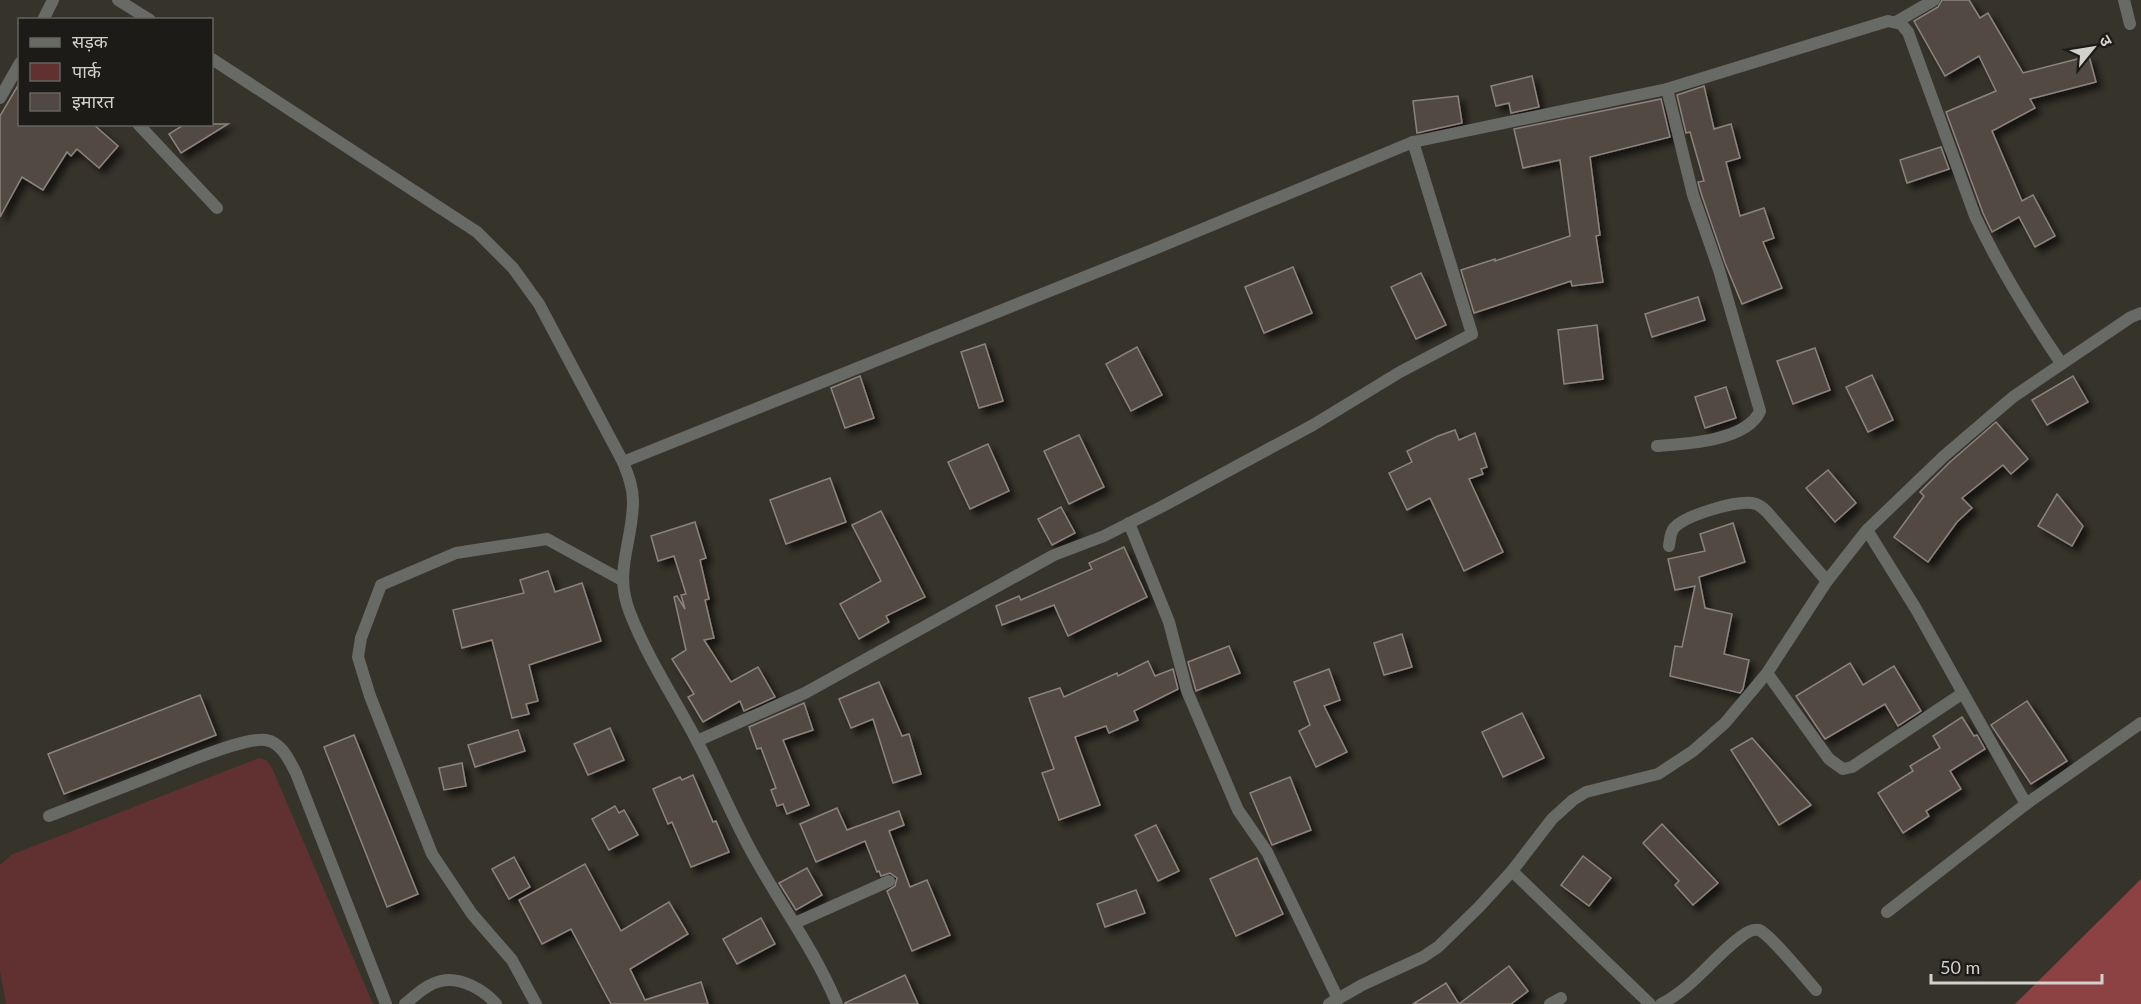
<svg xmlns="http://www.w3.org/2000/svg" width="2141" height="1004" font-family="Lato,'Noto Sans Devanagari',sans-serif">
  <style>
    .green { fill: #613132 }
    .forest { fill: #8c4143 }
    .building { fill: #514843; stroke: #8d837c; stroke-width: 1.5; filter: url(#shadow) }
    .lines { fill: none; stroke-linecap: round; stroke-linejoin: round }
    .minor { stroke: #686a65; stroke-width: 12 }
  </style>
  <defs>
    <filter id="shadow"><feDropShadow dx="5.5" dy="5.5" stdDeviation="3" flood-color="#0009"/></filter>
  </defs>
  <rect width="100%" height="100%" fill="#36332a"/>
  <!-- green -->
  <polygon class="green" points="259,758 266,760 272,768 373,1004 6,1004 0,971 0,865 11,855"/>
  <!-- forest -->
  <polygon class="forest" points="2141,879 2141,1004 2015,1004"/>
  <!-- building -->
  <g class="building">
    <polygon points="1942,0 1969,0 1980,18 1988,13 2023,73 2089,56 2096,82 2030,99 2035,108 1992,131 2022,201 2033,195 2055,236 2035,247 2019,217 1992,232 1983,213 1946,112 1996,91 1979,56 1945,76 1914,21 1938,7"/>
    <polygon points="1532,76 1539,107 1511,113 1509,103 1496,106 1491,86"/>
    <polygon points="20,82 20,124 93,124 118,146 99,168 77,149 71,156 67,152 43,190 22,177 0,217 0,116"/>
    <polygon points="1704,86 1714,129 1731,124 1740,158 1726,162 1740,216 1764,208 1774,238 1763,242 1782,288 1742,304 1725,263 1701,193 1698,182 1704,181 1690,132 1686,133 1677,95"/>
    <polygon points="1458,96 1462,123 1417,133 1413,101"/>
    <polygon points="1661,99 1670,137 1590,157 1600,235 1596,236 1603,282 1572,286 1571,281 1474,313 1461,270 1495,259 1495,261 1570,236 1560,160 1523,168 1514,129"/>
    <polygon points="185,124 228,124 181,153 169,134"/>
    <polygon points="1941,147 1949,169 1907,183 1900,160"/>
    <polygon points="1293,267 1312,313 1264,333 1245,287"/>
    <polygon points="1421,273 1446,325 1416,339 1391,287"/>
    <polygon points="1698,297 1705,320 1652,337 1645,314"/>
    <polygon points="1597,325 1603,379 1564,384 1558,330"/>
    <polygon points="985,344 1003,401 979,408 961,352"/>
    <polygon points="1137,347 1162,395 1131,411 1106,364"/>
    <polygon points="1815,348 1830,390 1793,404 1777,361"/>
    <polygon points="1872,375 1893,420 1868,432 1846,387"/>
    <polygon points="860,376 874,418 845,428 831,388"/>
    <polygon points="2073,376 2088,402 2047,425 2032,400"/>
    <polygon points="1726,387 1736,418 1705,428 1695,397"/>
    <polygon points="1996,422 2028,459 2011,474 2003,465 1962,498 1972,508 1957,522 1928,562 1894,537 1924,496 1920,492 1950,462"/>
    <polygon points="1455,430 1459,440 1475,433 1487,467 1481,469 1483,474 1469,479 1503,552 1464,571 1430,498 1407,510 1389,473 1412,462 1407,451 1438,436"/>
    <polygon points="1079,435 1104,487 1069,504 1044,451"/>
    <polygon points="988,444 1009,491 970,509 948,462"/>
    <polygon points="1828,470 1856,503 1835,522 1806,488"/>
    <polygon points="830,478 846,522 786,544 770,500"/>
    <polygon points="2057,494 2083,526 2072,546 2038,526"/>
    <polygon points="1061,507 1075,533 1052,545 1038,519"/>
    <polygon points="881,511 925,597 886,616 889,622 859,639 840,604 881,581 852,525"/>
    <polygon points="695,522 706,558 700,560 709,599 705,600 714,638 704,640 731,682 758,667 775,697 744,711 740,701 703,722 688,697 694,694 672,659 686,650 674,597 677,596 685,609 681,595 686,594 674,556 658,561 651,536"/>
    <polygon points="1733,523 1745,562 1699,577 1705,608 1732,614 1724,654 1749,660 1743,689 1740,693 1670,676 1675,646 1682,647 1695,586 1675,590 1668,559 1705,551 1700,534"/>
    <polygon points="1124,547 1147,597 1068,636 1054,605 1002,625 996,606 1019,596 1021,600 1092,569 1089,563"/>
    <polygon points="548,571 555,592 582,583 601,641 529,665 538,701 526,704 529,714 512,718 492,640 462,648 453,610 524,593 520,580"/>
    <polygon points="1402,634 1412,667 1384,675 1374,643"/>
    <polygon points="1229,646 1240,673 1196,691 1188,662"/>
    <polygon points="1148,661 1155,676 1173,669 1178,689 1134,711 1138,720 1109,733 1106,726 1075,737 1100,805 1059,820 1042,773 1054,769 1029,698 1060,688 1064,697 1117,673 1118,676"/>
    <polygon points="1850,663 1863,685 1894,666 1921,711 1898,726 1885,704 1825,739 1796,696"/>
    <polygon points="1329,669 1340,700 1324,706 1347,752 1316,767 1299,731 1310,725 1294,682"/>
    <polygon points="879,682 902,736 909,734 921,774 893,783 873,719 851,728 839,699"/>
    <polygon points="200,695 216,735 64,794 48,754"/>
    <polygon points="2027,701 2067,761 2031,784 1991,725"/>
    <polygon points="804,703 813,730 783,740 809,805 787,814 783,804 777,806 771,790 776,788 761,748 757,749 749,727"/>
    <polygon points="1522,713 1544,758 1503,777 1482,732"/>
    <polygon points="1962,717 1974,736 1977,735 1985,749 1950,771 1961,789 1926,811 1929,816 1903,833 1878,793 1913,771 1910,766 1940,748 1933,736"/>
    <polygon points="610,728 624,760 588,775 574,744"/>
    <polygon points="518,730 525,751 475,767 468,745"/>
    <polygon points="354,735 418,894 387,907 324,747"/>
    <polygon points="1752,738 1811,805 1779,825 1731,750"/>
    <polygon points="462,763 466,786 444,790 439,768"/>
    <polygon points="693,775 713,822 716,821 729,852 691,867 672,822 668,824 653,789 680,777 682,780"/>
    <polygon points="1290,777 1311,830 1272,845 1250,793"/>
    <polygon points="615,806 619,813 624,810 638,835 609,850 592,819"/>
    <polygon points="837,808 847,830 899,811 904,825 889,831 910,887 927,880 950,935 912,951 887,891 895,886 897,878 890,873 881,876 879,871 877,872 865,841 816,862 800,824"/>
    <polygon points="1662,824 1718,883 1693,905 1675,885 1679,881 1643,843"/>
    <polygon points="1156,825 1179,871 1158,881 1135,835"/>
    <polygon points="1583,856 1611,878 1589,906 1561,885"/>
    <polygon points="514,857 530,887 509,899 492,869"/>
    <polygon points="1257,858 1283,914 1236,936 1210,879"/>
    <polygon points="585,864 621,931 669,902 688,934 630,969 645,1000 701,982 708,1004 611,1004 571,929 542,944 519,900"/>
    <polygon points="807,868 822,895 796,910 779,883"/>
    <polygon points="1136,890 1145,913 1105,927 1097,904"/>
    <polygon points="761,918 775,944 737,964 723,939"/>
    <polygon points="1509,966 1528,991 1511,1004 1459,1004"/>
    <polygon points="905,975 918,1004 845,1004 845,1003"/>
    <polygon points="1446,983 1459,1004 1413,1004"/>
  </g>
  <g class="lines">
    <!-- minor -->
    <g class="minor">
      <polyline points="118,0 150,20"/>
      <polyline points="2124,0 2130,24"/>
      <polyline points="43,20 53,0"/>
      <polyline points="1896,22 1934,0"/>
      <path d="M212 59 477 232 513 268 539 304 623 462C628 475 633 487 633 501 633 543 613 571 630 613 648 659 675 699 698 743 719 783 736 826 759 865 785 911 817 955 837 1004"/>
      <polyline points="0,98 20,63"/>
      <polyline points="138,124 217,208"/>
      <path d="M1657 446C1685 444 1747 441 1760 411L1719 270 1693 195 1667 89"/>
      <path d="M623 462 1152 250 1413 142 1667 89 1888 21 1901 24 1908 32 1975 216C1999 267 2029 316 2061 363"/>
      <polyline points="1129,523 1169,622 1187,691 1238,810 1267,852 1338,999"/>
      <polyline points="1867,530 1916,609 1963,693"/>
      <path d="M1669 546C1670 540 1670 533 1674 528 1686 515 1734 501 1752 503 1759 504 1763 508 1768 513L1827 581"/>
      <polyline points="1767,673 1829,759 1843,769 1852,767 1963,693 2026,804 2141,723"/>
      <polyline points="697,741 805,693 1054,555 1104,536 1163,506 1313,425 1400,372 1472,334 1413,142"/>
      <path d="M49 816C90 800 132 784 174 767 194 759 246 737 266 740 282 743 289 760 296 773L386 1004"/>
      <polyline points="1512,871 1650,1004"/>
      <polyline points="1887,912 2026,804"/>
      <polyline points="795,923 889,881"/>
      <path d="M405 1004C416 995 427 984 441 981 460 976 484 990 496 1004"/>
      <polyline points="536,1004 512,960 472,914 432,854 370,696 358,657 361,638 381,585 456,553 547,539 622,580"/>
      <polyline points="1329,1004 1362,985 1423,957 1438,947 1479,907 1512,871 1552,819 1573,800 1586,792 1658,774 1693,751 1725,723 1767,673 1827,581 1867,530 1944,456 2013,397 2131,317 2141,313"/>
      <polyline points="1550,1004 1561,998"/>
      <path d="M1661 1004C1693 988 1714 956 1742 936 1747 932 1753 929 1759 930 1770 934 1806 979 1816 990"/>
    </g>
  </g>
  <!-- legend -->
  <rect x="18" y="18" width="195" height="108" fill="#1c1b17" stroke="#65645f" stroke-width="1.5"/>
  <rect x="30" y="38" width="30" height="9" fill="#686a65" stroke="#65645f" stroke-width="1.5"/>
  <text x="72" y="48" font-size="18" fill="#d3d1cc">सड़क</text>
  <rect x="30" y="63" width="30" height="18" fill="#613132" stroke="#65645f" stroke-width="1.5"/>
  <text x="72" y="78" font-size="18" fill="#d3d1cc">पार्क</text>
  <rect x="30" y="93" width="30" height="18" fill="#514843" stroke="#65645f" stroke-width="1.5"/>
  <text x="72" y="108" font-size="18" fill="#d3d1cc">इमारत</text>
  <!-- north arrow -->
  <g transform="translate(2093 48) rotate(60)" stroke="#1c1b17" stroke-width="4.5" paint-order="stroke">
  <path d="M0-4.5L10 22L0 15L-10 22Z" fill="#d3d1cc"/>
  <text y="-9" font-size="16" font-weight="bold" text-anchor="middle" fill="#d3d1cc">उ</text>
  </g>
  <!-- scale -->
  <path d="M1931 974v9h171v-9" fill="none" stroke="#d3d1cc" stroke-width="3"/>
  <text x="1940" y="974" font-size="18" fill="#d3d1cc" stroke="#1c1b17" stroke-width="4.5" paint-order="stroke">50 m</text>
</svg>
